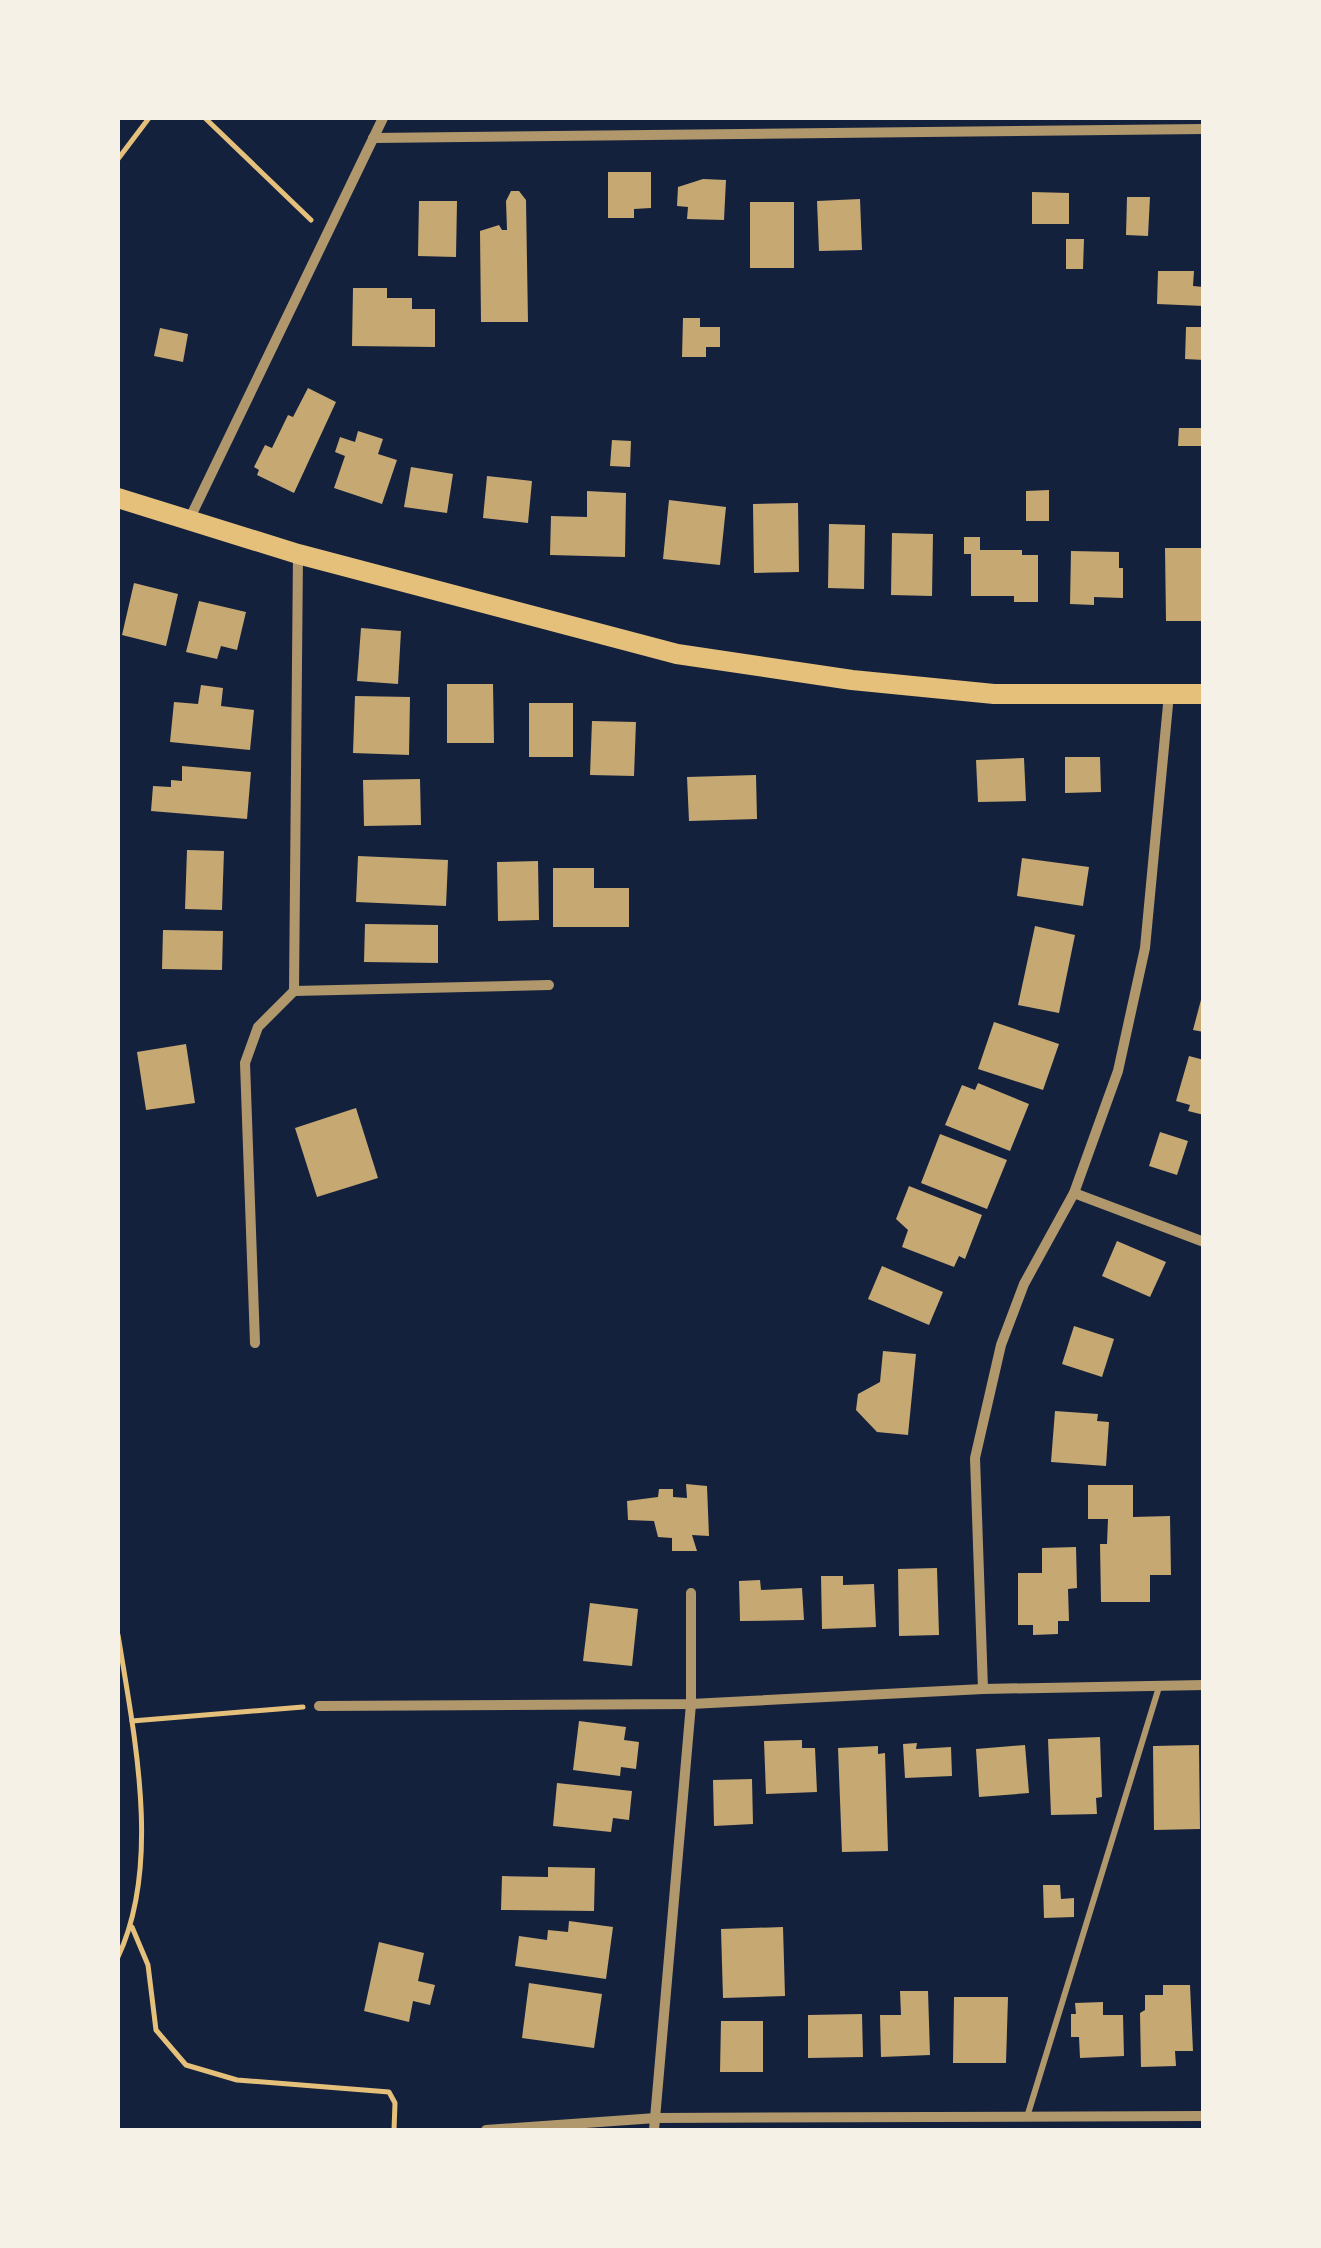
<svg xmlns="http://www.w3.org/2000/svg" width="1321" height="2248" font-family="'Exo 2',sans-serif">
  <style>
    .building { fill: #c6a872 }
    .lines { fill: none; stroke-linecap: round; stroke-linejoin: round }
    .path { stroke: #e5c07b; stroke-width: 5 }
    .service { stroke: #b1986c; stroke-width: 6 }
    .minor { stroke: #b1986c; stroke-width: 10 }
    .secondary { stroke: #e5c07b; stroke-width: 20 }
  </style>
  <rect width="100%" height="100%" fill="#14213d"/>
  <!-- building -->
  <g class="building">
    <polygon points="608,172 651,172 651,208 634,209 634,218 608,218"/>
    <polygon points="703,179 726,180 724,220 687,219 688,207 677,206 678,187"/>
    <polygon points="511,191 519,191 526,200 528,322 481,322 480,231 499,225 502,230 507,230 506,201"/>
    <polygon points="1032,192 1069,193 1069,224 1032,224"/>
    <polygon points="1127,197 1150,197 1148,236 1126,235"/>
    <polygon points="860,199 862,250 819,251 817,201"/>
    <polygon points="419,201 457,201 456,257 418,256"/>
    <rect x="750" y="202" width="44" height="66"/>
    <polygon points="1066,239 1084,239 1083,269 1066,269"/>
    <polygon points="1158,271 1194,271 1193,286 1204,287 1204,306 1157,304"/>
    <polygon points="353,288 387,288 387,298 412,298 412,309 435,309 435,347 352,346"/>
    <polygon points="683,318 700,318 700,327 720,327 720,347 706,347 706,357 682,357"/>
    <polygon points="1186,327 1204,327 1204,360 1185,359"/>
    <polygon points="160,328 188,334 183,362 154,356"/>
    <polygon points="308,388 336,402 294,493 257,475 259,470 254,467 265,445 272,448 288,415 293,417"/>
    <polygon points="1179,428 1204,428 1204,446 1178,446"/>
    <polygon points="358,431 383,439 378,454 397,460 382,504 334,488 345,456 335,452 340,437 355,442"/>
    <polygon points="612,440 631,441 630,467 610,466"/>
    <polygon points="411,467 453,474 447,513 404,507"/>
    <polygon points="487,476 532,481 528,523 483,518"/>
    <polygon points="1049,490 1049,521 1026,521 1026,491"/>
    <polygon points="587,491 626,493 625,557 550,555 551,516 587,517"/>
    <polygon points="669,500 726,507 720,565 663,559"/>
    <polygon points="798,503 799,572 754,573 753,504"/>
    <polygon points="829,524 865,525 864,589 828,588"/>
    <polygon points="892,533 933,534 932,596 891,595"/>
    <polygon points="964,537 980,537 980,550 1022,550 1022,555 1038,555 1038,602 1014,602 1014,596 971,596 971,554 964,554"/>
    <polygon points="1165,548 1204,548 1204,621 1166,621"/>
    <polygon points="1071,551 1119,552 1119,568 1123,568 1123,598 1094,597 1094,605 1070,604"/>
    <polygon points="134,583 178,594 166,646 122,635"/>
    <polygon points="199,601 246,612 237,650 221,646 217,659 186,652"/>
    <polygon points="361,628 401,631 398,684 357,681"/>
    <polygon points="447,684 493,684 494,743 447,743"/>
    <polygon points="201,685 223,688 221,706 254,710 250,750 170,742 174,702 198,704"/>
    <polygon points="355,696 410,697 409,755 353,753"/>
    <rect x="529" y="703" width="44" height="54"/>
    <polygon points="592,721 636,722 634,776 590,775"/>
    <polygon points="1065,757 1100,757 1101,792 1065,793"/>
    <polygon points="1024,758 1026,801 978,802 976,760"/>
    <polygon points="182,766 251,772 247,819 151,811 153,786 171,787 171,780 182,781"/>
    <polygon points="756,775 757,819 689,821 687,777"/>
    <polygon points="420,779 421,825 364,826 363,780"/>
    <polygon points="187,850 224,851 222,910 185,909"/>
    <polygon points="358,856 448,860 446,906 356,902"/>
    <polygon points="1022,858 1089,867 1083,906 1017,896"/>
    <polygon points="538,861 539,920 498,921 497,862"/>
    <polygon points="553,868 594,868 594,888 629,888 629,927 553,927"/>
    <polygon points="365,924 438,925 438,963 364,962"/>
    <polygon points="1035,926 1075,935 1059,1013 1018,1005"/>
    <polygon points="163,930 223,931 222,970 162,969"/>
    <polygon points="1202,996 1204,997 1204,1032 1193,1030"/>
    <polygon points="994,1022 1059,1044 1043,1090 978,1069"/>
    <polygon points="186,1044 195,1103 146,1110 137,1052"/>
    <polygon points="1189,1056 1204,1060 1204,1115 1188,1111 1190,1105 1176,1101"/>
    <polygon points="978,1083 1029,1104 1010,1151 945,1125 962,1085 975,1090"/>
    <polygon points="356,1108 378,1178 317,1197 295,1128"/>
    <polygon points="1160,1132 1188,1141 1177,1175 1149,1166"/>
    <polygon points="940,1134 1007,1160 987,1209 921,1183"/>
    <polygon points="909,1186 982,1215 965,1259 959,1256 954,1267 902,1247 908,1230 896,1219"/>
    <polygon points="1117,1241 1166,1262 1150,1297 1102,1276"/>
    <polygon points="882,1266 943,1292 929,1325 868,1299"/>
    <polygon points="1074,1326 1114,1339 1102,1377 1062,1364"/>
    <polygon points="883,1351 916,1354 908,1435 877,1432 856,1410 858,1394 880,1382"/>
    <polygon points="1055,1411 1098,1414 1097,1421 1109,1422 1106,1466 1051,1462"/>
    <polygon points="686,1484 707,1486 709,1536 692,1535 697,1551 672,1551 672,1538 658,1537 654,1521 628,1520 627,1501 658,1497 659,1489 673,1489 673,1497 687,1498"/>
    <polygon points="1088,1485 1133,1485 1133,1517 1170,1516 1171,1575 1150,1575 1150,1602 1101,1602 1100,1544 1107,1544 1108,1519 1088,1519"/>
    <polygon points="1076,1547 1077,1588 1068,1589 1069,1621 1058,1621 1058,1634 1033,1635 1033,1625 1018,1625 1018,1573 1042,1573 1042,1548"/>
    <polygon points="937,1568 939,1635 899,1636 898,1569"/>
    <polygon points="821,1576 843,1576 843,1585 874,1584 876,1627 822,1629"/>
    <polygon points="760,1580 761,1590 802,1588 804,1620 740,1621 739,1581"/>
    <polygon points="590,1603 638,1609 632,1666 583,1661"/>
    <polygon points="579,1721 626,1727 624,1740 639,1742 636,1769 621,1767 620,1776 573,1770"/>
    <polygon points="1100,1737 1102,1797 1096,1798 1097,1814 1051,1815 1048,1739"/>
    <polygon points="802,1740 802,1748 815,1748 817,1792 766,1794 764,1741"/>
    <polygon points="917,1743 916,1749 951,1747 952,1776 905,1778 903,1744"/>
    <polygon points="1025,1745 1029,1793 979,1797 976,1749"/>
    <polygon points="1199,1745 1200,1829 1154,1830 1153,1746"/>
    <polygon points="878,1746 878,1754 885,1753 888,1851 842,1852 838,1748"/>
    <polygon points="752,1779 753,1824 714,1826 713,1780"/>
    <polygon points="557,1783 632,1791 629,1820 613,1818 611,1832 553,1826"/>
    <polygon points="548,1867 595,1868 594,1911 501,1910 502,1876 548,1877"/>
    <polygon points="1043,1885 1060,1885 1061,1899 1074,1898 1074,1917 1044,1918"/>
    <polygon points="569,1921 613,1927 606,1979 515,1966 519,1936 547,1940 548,1930 568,1932"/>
    <polygon points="783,1927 785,1996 723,1998 721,1929"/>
    <polygon points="379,1942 424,1953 418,1981 435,1985 430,2005 413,2001 409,2022 364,2011"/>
    <polygon points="529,1983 602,1994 594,2048 522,2038"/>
    <polygon points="1163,1985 1190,1985 1193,2051 1175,2051 1176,2066 1141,2067 1140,2013 1145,2010 1145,1995 1163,1995"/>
    <polygon points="900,1991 928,1991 930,2055 881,2057 880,2015 901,2015"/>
    <polygon points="954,1997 1008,1997 1006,2063 953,2063"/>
    <polygon points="1103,2002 1103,2015 1123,2015 1124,2056 1080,2058 1079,2037 1071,2037 1071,2014 1076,2014 1075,2003"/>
    <polygon points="862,2014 863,2057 808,2058 808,2015"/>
    <polygon points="721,2021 763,2021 763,2072 720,2072"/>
  </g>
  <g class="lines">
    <!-- path -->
    <g class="path">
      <polyline points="205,118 311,220"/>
      <polyline points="118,159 149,118"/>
      <path d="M118 1635C134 1734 162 1864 118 1957"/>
      <polyline points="132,1721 303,1707"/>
      <polyline points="132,1927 148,1965 156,2030 186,2065 237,2080 389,2092 395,2103 394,2130"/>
    </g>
    <!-- service -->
    <polyline class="service" points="1027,2117 1159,1687"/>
    <!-- minor -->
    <g class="minor">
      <polyline points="373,138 1204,129"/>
      <polyline points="189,520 383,118"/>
      <polyline points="294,991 549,985"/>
      <polyline points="1074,1193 1204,1242"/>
      <polyline points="255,1343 245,1063 258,1027 294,991 298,554"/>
      <polyline points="983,1689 975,1458 1001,1345 1024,1284 1074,1193 1118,1071 1145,948 1169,694"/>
      <polyline points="319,1706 691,1704 983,1689 1204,1685"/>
      <polyline points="486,2130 656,2118 1204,2116"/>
      <polyline points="654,2130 691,1704 691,1593"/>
    </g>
    <!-- secondary -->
    <polyline class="secondary" points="118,498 298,554 677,654 852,680 994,694 1204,694"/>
  </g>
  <!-- border -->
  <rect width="1321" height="2248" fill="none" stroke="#f6f1e7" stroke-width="240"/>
</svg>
